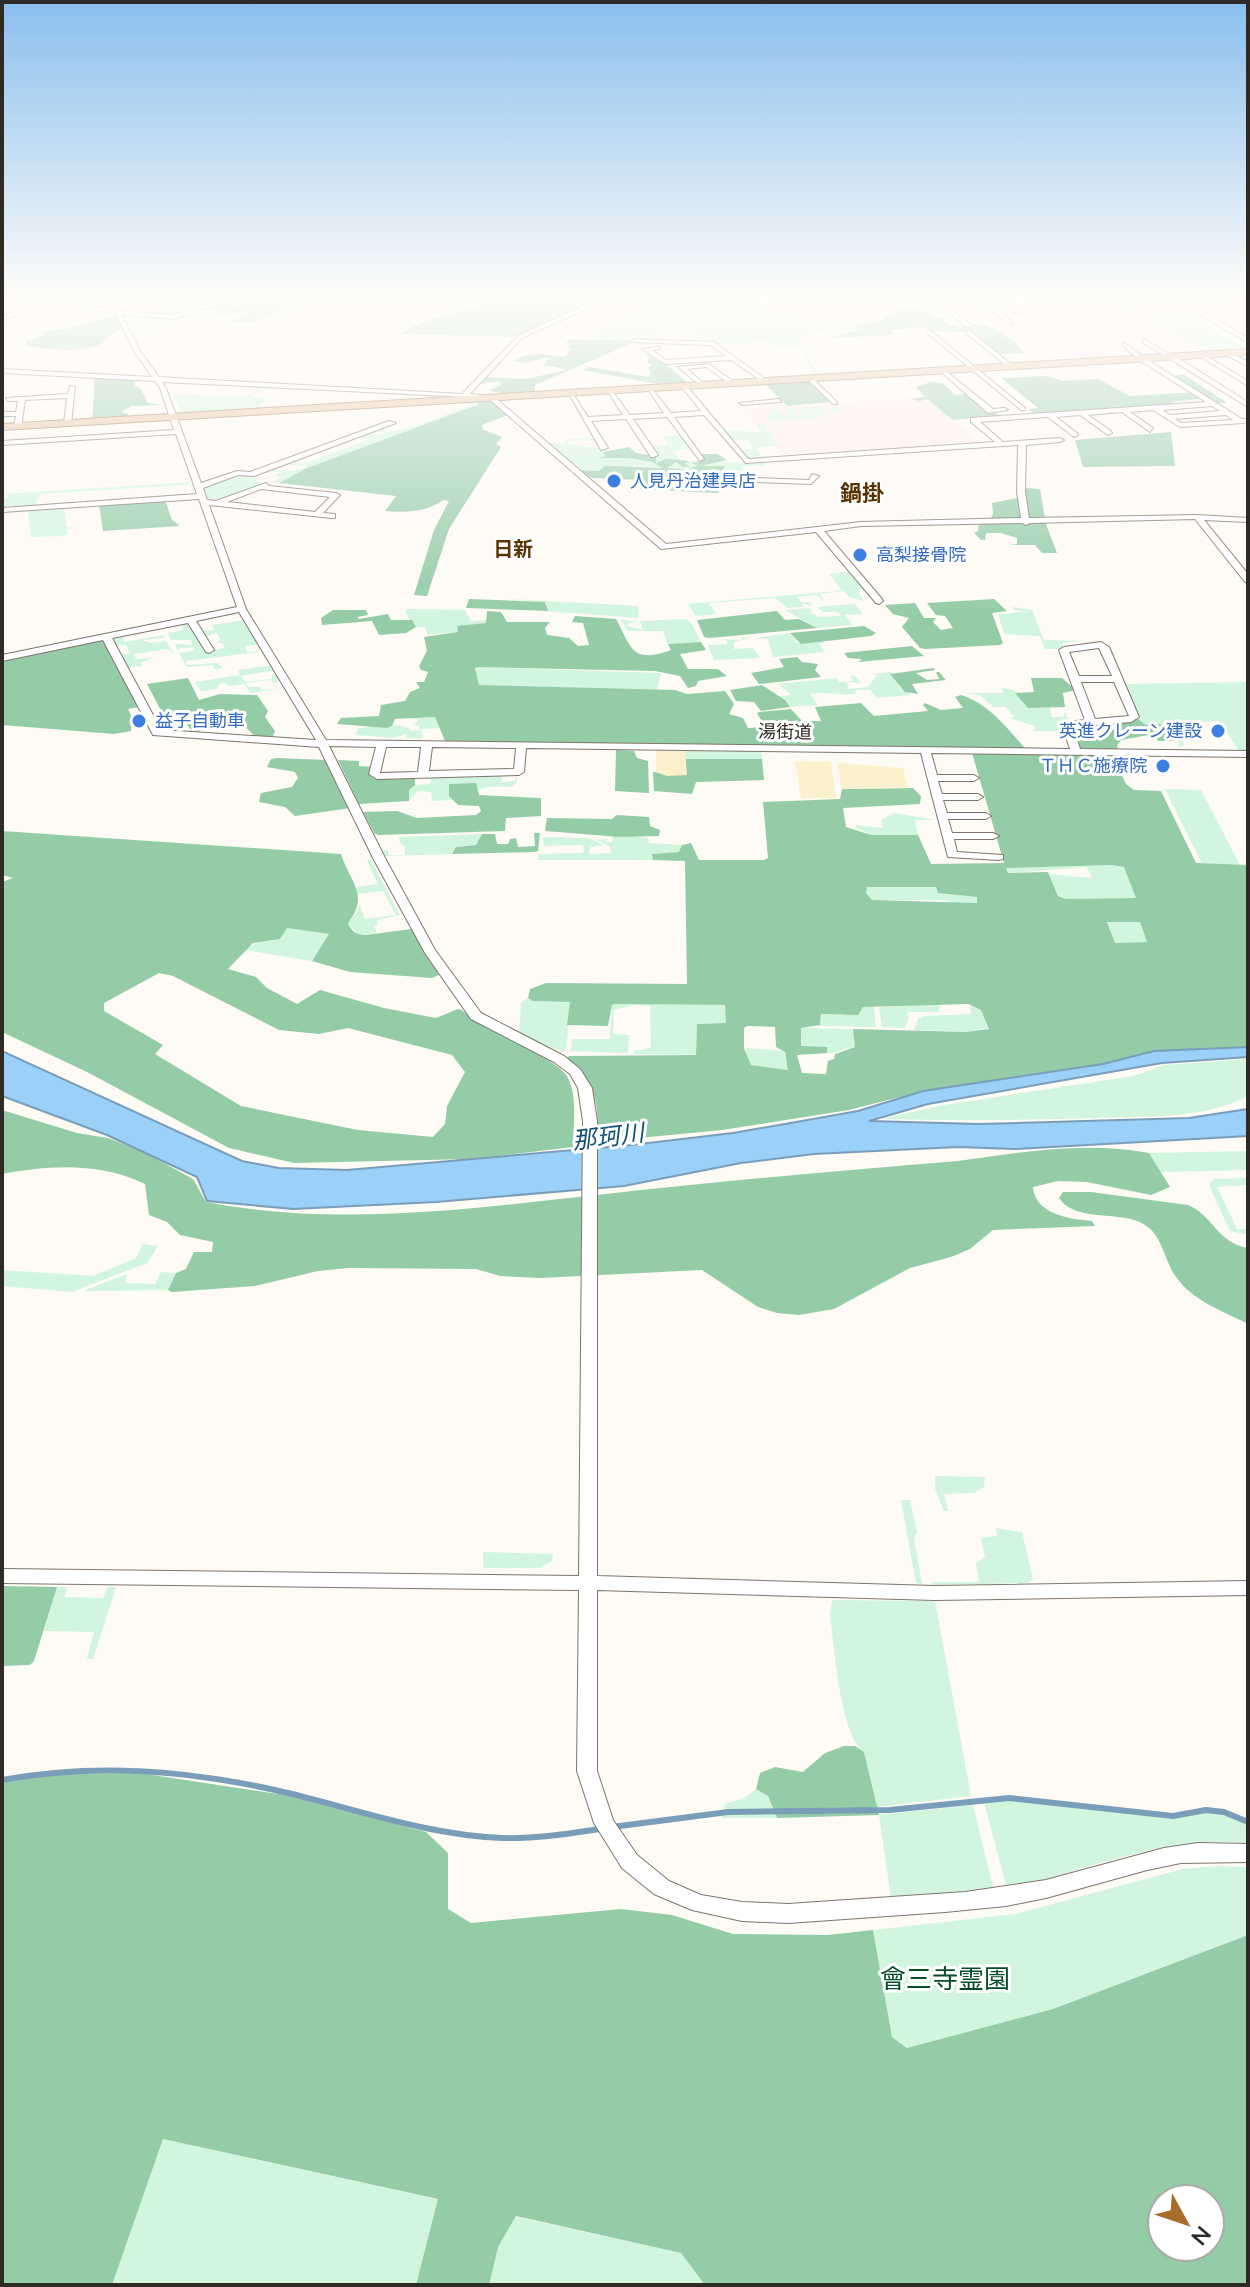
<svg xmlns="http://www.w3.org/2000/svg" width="1250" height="2287" font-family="'Nunito Sans','Noto Sans JP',sans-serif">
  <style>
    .education { fill: #fdecec }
    .green { fill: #d1f6dd }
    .forest { fill: #94cca7; fill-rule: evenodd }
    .sand { fill: #fbf1cc }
    .water { fill: #9bd0f8; stroke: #7a9eb9; stroke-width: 2 }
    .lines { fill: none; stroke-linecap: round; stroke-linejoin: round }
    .stream { stroke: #7a9eb9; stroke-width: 6 }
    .minor-casing { stroke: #7f756a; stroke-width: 2 }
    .major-casing { stroke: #9b724d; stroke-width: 2 }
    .minor { fill: #fff; fill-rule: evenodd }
    .major { fill: #e6c1a1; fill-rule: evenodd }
    .shop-dot { fill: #3f7fe0; stroke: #fff; stroke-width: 3 }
    .labels { text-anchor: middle; stroke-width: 6; stroke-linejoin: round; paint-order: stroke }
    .far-shop-label { font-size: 18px; fill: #366cbe; stroke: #fff; text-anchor: start }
    .far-street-label { font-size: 18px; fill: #2e2a25; stroke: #fff }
    .far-neighbourhood-label { font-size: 20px; font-weight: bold; fill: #593301; stroke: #fff }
    .far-quarter-label { font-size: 22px; font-weight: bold; fill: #593301; stroke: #fff }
    .water-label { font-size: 24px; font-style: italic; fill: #135076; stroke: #fff }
    .near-park-label { font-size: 26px; fill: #074c2b; stroke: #fff }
  </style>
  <rect width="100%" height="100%" fill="#fefaf4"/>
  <!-- education -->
  <g class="education">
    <polygon points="1146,315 1191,343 1153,345 1145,341 1102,344 1122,358 1079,361 1051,341 1013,343 988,325"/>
    <polygon points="926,397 981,445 785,458 742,409"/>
  </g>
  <!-- green -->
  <g class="green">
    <path d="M668 298 765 309 754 317 849 322 848 325 860 329C850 332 846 328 836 329 824 330 811 337 797 339L820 376H815L801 351 804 350C790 342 776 350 763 341 746 342 720 347 703 341 686 335 684 320 662 329L668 331 656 336 666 338 645 336 642 340 687 341 694 344 686 346 690 348C682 348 680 342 672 343 661 345 624 339 592 339L599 335 592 334Z"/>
    <path d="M187 303 221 312 220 316 249 312 251 313 216 316 214 320 194 318 213 316 195 311 176 317 195 313C177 319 159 336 136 335L130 327 149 332 157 331 155 328 130 326 124 315 138 310 148 312 141 314C155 316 166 309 180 311L184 308 177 307Z"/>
    <polygon points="1118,309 1154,315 1183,313 1167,311 1194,312 1185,314 1200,313 1189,316 1203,321 1199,322 1208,327 1216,327 1212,330 1242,346 1248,346 1248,349 1206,353 1146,316 1114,313 1117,317 1111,313 1111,311 1120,312"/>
    <polygon points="261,387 263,387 253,397 266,398 257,410 182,413 173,394 244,397"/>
    <path d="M468 401 480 403 307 468 279 483 269 482 282 478 275 475 258 481 263 484 215 502 206 501 201 487 240 474 259 479 254 482 282 472 265 471C281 465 287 477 308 466L282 464 290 461 302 464 367 440 358 437 369 432 377 436 386 432 374 431 390 425H393L384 429 388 432 414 426 470 405 465 403Z"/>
    <path d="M829 405 842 409C820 421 795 419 769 421L764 418 772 416 767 410 778 409 785 416 788 415 782 409 793 408 800 415 802 414 796 408 807 407 816 414 810 407 821 406 828 413 832 411Z"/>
    <polygon points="755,423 767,425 764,429 774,435 772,438 780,445 755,448 765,459 747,460 736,450 754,449 747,439 728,441 720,430 762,432"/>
    <path d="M681 435 690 448 674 451 680 460 705 463 764 461V466H743L742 471C719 471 609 461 599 471L578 470 574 466 581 465 569 463 545 442 565 444V439H596L597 441 569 440 568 444 606 449 608 452 656 457 649 446 668 445 663 436Z"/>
    <polygon points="191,482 187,485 40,494 35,506 2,509 2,499 11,496 2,494"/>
    <polygon points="64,507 67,527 78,528 67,529 67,535 63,536 31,537 28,509"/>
    <polygon points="852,571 864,589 857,590 864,601 849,597 844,591 820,594 824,601 816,595 798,597 801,602 810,602 812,606 802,603 803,607 788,608 775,598 709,603 716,614 696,616 688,604 837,591 841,589 829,574"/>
    <polygon points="510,599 638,606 639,618 546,611 547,603"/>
    <polygon points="855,604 863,614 845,615 852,625 817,628 785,610 810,608 811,613 819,617 841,616 838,612 823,612 817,607"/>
    <polygon points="1012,607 1032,610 1044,640 1083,641 1063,643 1062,649 1045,649 1040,636 1004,634 998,614 1029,612 1014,610"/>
    <polygon points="405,609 465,610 471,621 487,620 486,623 457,627 458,632 428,635 425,627 412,627"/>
    <polygon points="686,619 691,622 701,642 668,644 663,631 628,631 620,619 638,622 629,623 627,626 643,630 640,621"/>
    <polygon points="245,620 259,645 245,646 247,652 265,651 186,661 187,665 217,663 223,668 215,669 213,665 187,667 179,653 193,651 194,647 177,649 175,644 192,645 191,640 171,640 168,633 183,630 180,623 189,621 206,651 225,648 222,643 217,643 220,640 217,633 205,637 202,631 215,630 212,625"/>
    <polygon points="790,633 797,643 826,642 819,644 825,652 773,657 768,639 755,638"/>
    <polygon points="163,635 164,638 143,640 150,643 166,641 174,654 167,649 134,654 136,659 153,658 141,663 142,666 125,668 118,655 130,653 126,645 113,646 110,640 121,636 125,642"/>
    <polygon points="741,637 750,638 734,642 734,649 753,648 760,658 714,660 708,645 728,644 726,640 720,639 742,640"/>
    <polygon points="273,665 276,670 241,676 246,682 272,679 272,674 279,675 277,683 268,680 246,683 249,687 258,686 262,690 280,689 250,693 245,684 229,686 225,683 219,684 217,689 201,691 195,682 240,675 238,670"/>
    <polygon points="478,667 661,673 657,690 479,685 475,668"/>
    <path d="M891 672 898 685 911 695 877 698 870 690H855L856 694C839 696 828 691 810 694L818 705 790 707 777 697 792 695 778 684 836 678 840 682 853 681 850 676H855L861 683 846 682 849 687 846 689 868 687 877 675 872 674Z"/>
    <polygon points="1248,682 1248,753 1240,752 1219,721 1195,722 1188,728 1189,736 1179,736 1185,745 1179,746 1178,736 1182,731 1141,724 1125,684"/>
    <polygon points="1002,688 1014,690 1028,707 1050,708 1052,717 1064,717 1065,712 1069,721 1062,722 1066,731 1034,731 1035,726 1009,718 1014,717 1006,707 993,707 980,695 966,693 1003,693"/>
    <path d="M435 717 440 728 421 729 423 739 407 738V734L393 738 356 735 358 728C376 728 402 720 412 731L420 730 419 726 413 725 418 722 417 719H406Z"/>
    <polygon points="685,749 761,749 762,759 685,759"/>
    <path d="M501 773 502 782 515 781 517 774V782L512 787C499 786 488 786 476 790L475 783 453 800 432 801 431 792 418 791 409 801V790L415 785 430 784 431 778 427 777Z"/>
    <polygon points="1165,789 1201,790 1240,865 1202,864"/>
    <polygon points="894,813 937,820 915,820 918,835 871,835 856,828 855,825 883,828 881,820"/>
    <polygon points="482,834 476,845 456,847 452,854 385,856 383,850 388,850 388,855 405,855 405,846 400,844 399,837"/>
    <polygon points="613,835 648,838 649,843 682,845 680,852 653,854 653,860 538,860 539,854 584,853 583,845 544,846 543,837 589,838 604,845 590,847 589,854 611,853 610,847 597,840 607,839 607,842 612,842"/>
    <polygon points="371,860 400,915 377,920 378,924 374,926 377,933 359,935 348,923 357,912 359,904 365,919 396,915 383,891 356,894 357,887 378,884 367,861"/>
    <polygon points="1112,865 1129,868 1136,898 1065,899 1058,896 1050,874 1090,878 1092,876 1086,867 1008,873 1006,868"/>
    <polygon points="866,887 936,887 938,893 977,897 977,904 954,904 947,900 872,900 866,893"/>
    <polygon points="1107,921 1140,922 1147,942 1115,943"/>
    <polygon points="287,928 329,934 312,961 245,950 261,940 273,941"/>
    <polygon points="528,998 533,1001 571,1002 566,1049 563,1052 519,1035 521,1003"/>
    <polygon points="612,1004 725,1005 727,1023 697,1024 696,1055 633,1054 634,1051 651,1048 650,1006 633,1005 614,1010 613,1034 629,1035 628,1053 571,1051 572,1039 610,1039"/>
    <polygon points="940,1004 939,1012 906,1012 909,1017 905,1028 882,1027 879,1007"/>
    <polygon points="970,1004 981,1010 989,1028 965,1032 914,1030 918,1019 924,1016 971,1014"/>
    <polygon points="863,1007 874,1007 876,1027 816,1026 820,1024 821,1014 844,1015"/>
    <path d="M801 1028 853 1029 855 1047C844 1048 838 1054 827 1053V1047H801Z"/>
    <polygon points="747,1048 784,1051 788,1070 751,1065 746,1059"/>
    <path d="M1248 1059V1096C1202 1120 1147 1116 1097 1118 1025 1120 953 1121 881 1119L938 1106 1134 1076 1164 1065Z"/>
    <polygon points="1248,1151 1248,1170 1161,1172 1149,1153"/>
    <polygon points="1248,1178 1248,1185 1217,1187 1237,1229 1248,1229 1248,1235 1230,1231 1209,1185 1214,1179"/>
    <polygon points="143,1244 158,1246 147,1263 72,1292 2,1286 2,1270 93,1276 136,1258"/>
    <polygon points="161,1272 176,1273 168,1290 83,1291 127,1274 125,1283 155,1284"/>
    <polygon points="935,1476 985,1477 984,1487 974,1493 944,1494 948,1511 944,1511 935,1489"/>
    <polygon points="901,1500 910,1500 917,1532 914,1538 922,1584 916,1583"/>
    <polygon points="996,1528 1022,1532 1033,1579 1028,1583 933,1585 932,1582 979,1582 976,1563 985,1557 981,1538 997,1536"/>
    <polygon points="483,1552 553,1554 552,1561 540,1568 483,1568"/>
    <polygon points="57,1587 67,1587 65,1597 103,1598 108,1587 116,1587 93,1659 87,1659 94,1632 44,1631"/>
    <path d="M832 1600 935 1601 971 1796 877 1807 864 1752C840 1735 834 1645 830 1615Z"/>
    <polygon points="756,1789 768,1796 777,1818 721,1818 725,1804 744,1798"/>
    <path d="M1007 1800 1042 1802 1173 1819 1206 1812 1223 1814 1248 1825V1844C1171 1833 1082 1872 1007 1889L984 1802Z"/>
    <polygon points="973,1805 994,1891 891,1898 879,1815"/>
    <polygon points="1217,1866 1248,1867 1248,1935 1053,2009 907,2048 892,2037 873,1930 1015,1914 1183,1869"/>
    <polygon points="163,2139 681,2253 705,2285 112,2285"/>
  </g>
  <!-- forest -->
  <g class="forest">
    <polygon points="207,297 227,299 228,304 239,305 263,297 317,297 254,322 229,321 249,312 217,315 215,314 220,312 193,308 187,304"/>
    <path d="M490 297H519L508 301 521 303 522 300 532 297H608L520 337 401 334C428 316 464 311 494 300Z"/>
    <polygon points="919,299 933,299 939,304 930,312 936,318 958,319 944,320 949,325 987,325 1011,339 1025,353 998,354 969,332 930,331 924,327 890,330 894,335 829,338 859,330 855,325 880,321 900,309 925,311 922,308 927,304"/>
    <path d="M113 315H117L123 327C112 333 111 334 103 342 90 354 42 350 26 345V341L43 335 39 332 70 328Z"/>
    <path d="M569 339 637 341 535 385V393C518 392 505 396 489 390L502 385 498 381 476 385 484 377 525 379 563 371 566 369 544 365 549 357 525 363 514 361C530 349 550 357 565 356L572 348 567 346 573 343 551 347 566 344Z"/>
    <polygon points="645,354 663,362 688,383 663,385 582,370 589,367 649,377 650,371 648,369 652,364 647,363 649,358"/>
    <polygon points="1183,374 1228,403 1216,403 1207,398 1171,402 1174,405 1033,414 1029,409 1038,408 1001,378 1047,376 1063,381 1098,379 1130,396 1196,392 1174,376"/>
    <polygon points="95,378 135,380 135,386 141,389 148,403 163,405 132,406 121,412 128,414 128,417 92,420"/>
    <polygon points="807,380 830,402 787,406 764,383"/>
    <polygon points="931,382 943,383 955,395 967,394 1000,416 952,420 928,399 920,401 911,399 925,397 916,387"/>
    <path d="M476 401H491L508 415 482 425 484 430 502 437 496 444 501 447 449 529 427 596 414 595 434 530 449 501 443 500C428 512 404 513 385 511L396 496 279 483 307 468 479 404Z"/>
    <polygon points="1171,432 1175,466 1083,467 1075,440"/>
    <polygon points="629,447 636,453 656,456 656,463 666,459 689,461 684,464 690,466 683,467 676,462 668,468 699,470 688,468 698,466 691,463 700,461 698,454 717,454 727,460 701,466 725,466 721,472 761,477 723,480 718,493 714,493 640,489 642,480 592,478 578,470 599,471 605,466 613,466 662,468 652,462 629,458 599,458 606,456 602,452"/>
    <polygon points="1026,488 1040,489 1046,524 1057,553 1042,553 1035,545 1008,545 1017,544 1017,538 1001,533 986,533 985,540 981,540 974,533 978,531 979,522 989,521 993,514 992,503 1017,498"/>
    <polygon points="165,500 172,520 180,526 103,531 99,505"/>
    <polygon points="469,599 545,602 548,611 466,608"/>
    <polygon points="994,599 1007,611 992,613 1003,643 1000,645 925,649 920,648 902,627 909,618 893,614 885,605 915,603 924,618 936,618 933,622 941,630 953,628 945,616 936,615 927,603"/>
    <polygon points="333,610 366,610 368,615 357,617 359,619 388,614 391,620 412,620 416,627 406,633 379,635 372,621 322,625 321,618"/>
    <path d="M487 611 501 612 507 622H550L545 628 547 635 569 638 578 646 589 645 583 623 572 622 575 616 616 619C631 646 631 665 671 650L668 644 701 642 706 650 680 654 688 669H718L727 676 698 681 696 686 688 688 680 676 655 671 478 667 475 668 479 685 675 690 687 694 725 691 734 704 729 714 743 718 748 728 765 727 757 713 760 712 791 709 802 721H821L815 707 861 703 874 716 928 711 923 705 925 703 941 710 963 708 955 697 961 695C989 704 1005 726 1025 748L492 743 445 741 435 717 395 719 392 726 387 728 337 724 341 718 379 716 381 705 405 701 410 692 420 688 416 682H424L428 672 421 670 419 666 427 651 424 637 458 632 457 626 486 623Z"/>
    <polygon points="777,611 785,620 799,619 817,628 709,638 704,637 697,620"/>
    <polygon points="864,626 876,633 871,636 801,644 790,633"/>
    <path d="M103 640C127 661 136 675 139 707L128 709 131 715 145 717 132 720 131 731 114 734 2 725V659Z"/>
    <polygon points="912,646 924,656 858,662 862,659 848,658 844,653"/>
    <polygon points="797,657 802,662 818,664 815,670 821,677 759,684 751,673 784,667 779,659"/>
    <polygon points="934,668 935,670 916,673 927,680 939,679 936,672 939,672 946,680 912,684 918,694 905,692 890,674"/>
    <path d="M188 678 199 700 220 694 257 695 268 711 265 717 275 731 273 736H254C240 718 224 718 202 721L205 729 193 733 183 719 166 720 147 684Z"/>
    <polygon points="1031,678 1062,678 1076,690 1063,693 1065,707 1028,708 1015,693 1034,692"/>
    <polygon points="762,685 785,700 790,707 761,711 754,702 736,701 730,690"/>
    <path d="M1138 719 1146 725 1181 723 1183 728 1177 741H1158L1154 734 1121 740 1117 746 1119 751 1111 752 1126 784 1134 790 1161 791 1196 863 1248 865V1047L1154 1051 1103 1064 923 1091 849 1110 722 1130 598 1142C598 1102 598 1086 567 1058L569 1056 696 1055 697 1024 726 1023 725 1005 615 1004 612 1005 608 1026 567 1025 570 1002 533 1001 528 998 530 989 546 983 687 984 685 861 653 860 652 854 679 852 682 845 691 843 699 860H764L768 858 763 802 840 799 842 789 913 788 921 796 920 804 843 808 846 827 871 835H918L931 864 1004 863 972 753 1078 749 1074 732 1120 729V721ZM1112 865 1124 867 1136 898 1065 899 1058 896 1048 872 1008 873 1006 868ZM867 887H936L938 893 977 897V903L872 900 866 893ZM1107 922H1140L1147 942 1115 943ZM969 1004 981 1010 989 1029 965 1032 853 1029 855 1047 835 1054 834 1059 828 1061 826 1074 802 1073 797 1055 827 1053V1047L801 1046V1028L820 1025 821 1014 858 1015 863 1007ZM747 1026 775 1027 776 1047 785 1052 788 1070 751 1065 744 1048V1028Z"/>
    <polygon points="616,750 634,751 637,758 648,761 649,793 615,791"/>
    <polygon points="277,758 326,760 351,808 295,816 285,807 259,802 261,793 292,787 298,778 295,772 267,767 271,759"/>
    <polygon points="685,759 762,759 764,780 696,782 692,794 654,791 653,772 687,775"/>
    <polygon points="338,760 359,761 359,766 374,767 372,775 415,777 415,785 409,790 409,801 359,804"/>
    <polygon points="476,783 479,795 541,798 541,816 506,818 505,831 379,835 375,834 363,812 397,811 417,818 476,815 481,811 479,806 458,805 449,796 449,784"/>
    <polygon points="617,815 649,817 650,826 660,830 659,836 620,837 545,831 547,818 612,819"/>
    <path d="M2 831 341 854C350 882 370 895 348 923 351 931 356 935 366 935L411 929 415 932 439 975 432 978 350 972 312 961 329 934 287 928 280 939 253 943 228 969 256 977 267 988 297 1004 320 990 384 1008 436 1018 458 1009 462 1010C486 1033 558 1057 568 1078 578 1098 573 1126 573 1147L471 1159 294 1163 229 1148 87 1072 2 1032V882L13 878 2 875ZM159 973 173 976 279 1030 319 1034 348 1028 452 1055 465 1072 447 1106 445 1124 433 1137 358 1130 241 1106 155 1054 163 1045 104 1011V1003Z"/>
    <polygon points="534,833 540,833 538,851 535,852 452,854 456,847 476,845 482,834 495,834 497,844 508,844 510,839 516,838 518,847 535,846"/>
    <path d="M2 1110 77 1133 108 1138 144 1152 193 1179 206 1202C335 1227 467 1209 597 1195 717 1181 838 1171 958 1161 1022 1152 1085 1141 1149 1153L1170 1187 1151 1195 1087 1182 1058 1181 1033 1187C1035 1214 1069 1219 1092 1221L1095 1226 993 1230 970 1249 951 1257 910 1268 834 1309 799 1315 777 1313 758 1307 702 1270 540 1278 500 1276 476 1269 348 1268 318 1271 255 1286 172 1292 168 1290 176 1273 186 1269 194 1252H212L213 1242 180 1235 167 1222 149 1215 145 1184C100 1162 49 1165 2 1174Z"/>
    <path d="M1063 1192H1091L1188 1205C1214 1216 1216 1242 1248 1248V1324C1223 1311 1193 1301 1176 1277 1165 1262 1162 1235 1145 1225 1121 1209 1077 1224 1059 1198Z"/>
    <polygon points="2,1586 57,1587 34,1661 30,1665 2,1666"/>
    <polygon points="844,1746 855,1746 864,1752 879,1815 777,1818 768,1796 756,1789 760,1773 775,1767 803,1772 825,1753"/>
    <path d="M139 1773 285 1795 426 1832 448 1853V1909L471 1923 621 1909 672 1915 733 1934 828 1935 873 1930 892 2037 907 2048 1053 2009 1248 1935V2285H705L681 2253 516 2216 498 2247 489 2285H416L438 2199 163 2139 112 2285H2V1783L41 1775ZM1162 2199H1210V2247H1162Z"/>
  </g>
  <!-- sand -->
  <g class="sand">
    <polygon points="656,749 685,749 687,775 667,776 656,772"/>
    <polygon points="795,761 831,762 836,798 801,798"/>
    <polygon points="837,763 903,768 908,788 842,789"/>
  </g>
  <!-- water -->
  <polygon class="water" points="1248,1047 1248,1057 1162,1063 928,1104 869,1121 979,1124 1189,1118 1248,1109 1248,1136 1014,1149 958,1147 814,1154 741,1163 624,1186 436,1202 293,1209 207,1201 197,1177 107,1135 2,1096 2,1051 242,1161 279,1168 347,1170 631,1145 733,1133 858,1111 923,1091 1103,1064 1154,1051"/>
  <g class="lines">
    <!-- stream -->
    <g class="stream">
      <path d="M2 1780C94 1763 184 1770 275 1790 350 1807 424 1835 502 1838 534 1839 567 1834 599 1829"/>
      <polyline points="612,1827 728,1812 890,1810 1009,1798 1173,1816 1206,1810 1224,1812 1248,1822"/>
    </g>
    <defs>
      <g id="minor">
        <path d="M42 297H54L114 311 107 297H113L120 311 129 312 130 310 171 297H181L135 312 175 315 228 297H238L175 319 122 315 140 351 159 377 462 394 518 336 603 297H612L522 338 470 394 493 396 666 544 861 522 1021 518 1017 492 1018 445 746 463 704 415 674 417 704 459 700 461 667 417 633 419 658 455 654 457H651L626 419 591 421 608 448 601 450 568 392H572L588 417 623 415 607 390 610 388 630 415 664 413 647 388 650 386 671 413 701 411 681 386 686 385 748 459 995 442 971 422V418L1206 402 1139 360 1122 345 1124 342 1143 357 1242 419H1247L1244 423 1180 427 1153 410 1130 412 1153 428 1150 432 1122 412 1088 415 1111 431 1112 433 1108 435 1080 415 1056 417 1077 433 1078 435 1074 437 1048 417 980 422 1003 442 1060 438 1064 440 1060 442 1026 445 1025 492 1029 518 1197 515 1248 518V522L1204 520 1248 574V583L1245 582 1195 519 1030 523 1026 525 1022 523 861 526 824 531 882 599 883 601 879 604 876 603 816 532 661 549 488 398 162 382 166 388 201 483 237 471 250 472 389 421 396 423 254 476 238 475 203 488 207 500 216 501 266 483 269 486 336 493 340 495 323 513 335 514V518H332L209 505 246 609 326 740 1070 749 1062 725 1067 722 1085 720 1059 650 1064 647 1101 642 1109 647 1139 717 1131 722 1073 727 1080 749 1248 751V757L931 753 937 775H974L979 778 974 781H938L942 794H978L983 797 978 800H943L947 813H986L991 816 986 819H948L952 833H993L999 836 993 839H954L957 852 1003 855V859L999 860 948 857 921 753 526 748 524 772 519 775 377 779 369 774 376 747 329 746 385 858 435 950 481 1013 564 1056 580 1069 592 1088 597 1121V1576L935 1586 1248 1581V1595L935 1600 597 1590V1771L613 1820 637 1855 669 1881 701 1895 742 1902 788 1904 965 1892 1046 1880 1164 1848 1198 1843 1248 1844V1862L1181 1863 1147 1870 1046 1898 1006 1906 945 1912 788 1923 742 1921 692 1910 654 1894 622 1868 594 1823 577 1771 579 1590 2 1583V1569L579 1576 583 1121 578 1088 570 1074 554 1062 471 1019 425 953 373 858 319 747 153 735 103 640 2 661V655L237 607 199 499 2 512V508L197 494 176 434 2 445V441L174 430 160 388 155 381 2 373V369L152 377 134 351 116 314 56 302 2 320V316L50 300ZM1212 406 1220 411 1170 415 1162 410ZM1226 415 1233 420 1181 423 1175 419ZM261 489 330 497 315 512 227 502ZM239 612 316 740 161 730 112 638 188 623 206 652 209 653 214 650 196 621ZM1099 648 1112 676H1079L1069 652ZM1081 682H1114L1129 716 1095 719ZM386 747H421L418 772 380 773ZM432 747 516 748 514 769 429 771Z"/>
        <polygon points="930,297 937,297 971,325 971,327 967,327"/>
        <polygon points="973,297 980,297 999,311 1023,309 1026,311 1003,314 1014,323 1009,324"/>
        <polygon points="1035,297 1043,297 1063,311 1058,312"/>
        <polygon points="1053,297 1061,297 1076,308 1071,309"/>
        <polygon points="1083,297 1248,303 1248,307 1192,304 1248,338 1248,343 1183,304 1120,300 1139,312 1137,315 1111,300 1091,299 1113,312 1111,315"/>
        <polygon points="927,331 931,331 1025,408 1025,410 1021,410 927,333"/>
        <polygon points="966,331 970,331 1012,365 1012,367 1008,367 966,333"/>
        <polygon points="634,339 714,342 768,381 763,382 731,360 665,364 642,349 660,347 660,349 652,350 666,360 726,356 710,345 632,342"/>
        <polygon points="1144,339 1171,355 1175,356 1248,402 1248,407 1142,342"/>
        <polygon points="1227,353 1231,353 1248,362 1248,367 1227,355"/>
        <polygon points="1199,354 1203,354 1248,381 1248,386 1199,356"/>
        <polygon points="709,364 734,382 734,384 730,384 706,367 687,369 706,385 701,386 678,367"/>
        <polygon points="942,368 993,409 1004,408 1008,410 988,413 940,371"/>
        <polygon points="807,377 811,377 837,402 837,404 833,404 807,379"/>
        <polygon points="70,386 75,387 71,425 64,423 67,398 25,400 21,428 14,426 16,416 2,416 2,412 16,412 18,401 8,401 6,398 68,394"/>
        <polygon points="779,399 781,402 743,405 739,403"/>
        <polygon points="812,474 819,476 811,484 731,481 727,479 731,477 809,480"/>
      </g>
      <polygon id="major" points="1248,349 1248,355 2,430 2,424"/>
    </defs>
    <!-- minor casing -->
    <use href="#minor" class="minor-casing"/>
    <!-- major casing -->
    <use href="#major" class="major-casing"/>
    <!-- minor -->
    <use href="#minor" class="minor"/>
    <!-- major -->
    <use href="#major" class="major"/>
  </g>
  <!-- sky -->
  <linearGradient id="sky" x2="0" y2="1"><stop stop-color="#89bfee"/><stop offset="0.48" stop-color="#fffdfa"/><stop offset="1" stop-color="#fffdfa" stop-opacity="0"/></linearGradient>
  <rect width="1250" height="617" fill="url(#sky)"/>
  <!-- markers -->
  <g class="shop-dot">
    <circle cx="614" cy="481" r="8"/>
    <circle cx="860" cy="555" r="8"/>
    <circle cx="139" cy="721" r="8"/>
    <circle cx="1218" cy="731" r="8"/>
    <circle cx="1163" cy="766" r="8"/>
  </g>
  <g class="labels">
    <!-- far-shop labels -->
    <g class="far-shop-label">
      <text x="630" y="487">人見丹治建具店</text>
      <text x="876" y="561">高梨接骨院</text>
      <text x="155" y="727">益子自動車</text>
      <text x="1202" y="737" text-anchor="end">英進クレーン建設</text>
      <text x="1147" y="772" text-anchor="end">ＴＨＣ施療院</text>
    </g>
    <!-- far-street labels -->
    <g class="far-street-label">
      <text transform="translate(785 732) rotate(1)" y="6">湯街道</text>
    </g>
    <!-- far-neighbourhood labels -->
    <g class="far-neighbourhood-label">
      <text x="513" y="556">日新</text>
    </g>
    <!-- far-quarter labels -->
    <g class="far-quarter-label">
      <text x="862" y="501">鍋掛</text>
    </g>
    <!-- water labels -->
    <g class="water-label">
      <text transform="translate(608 1137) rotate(-7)" y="8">那珂川</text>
    </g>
    <!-- near-park labels -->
    <g class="near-park-label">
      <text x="945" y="1988">會三寺霊園</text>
    </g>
  </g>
  <!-- border -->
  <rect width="1250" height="2287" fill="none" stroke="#2e2a25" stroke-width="8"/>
  <!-- north arrow -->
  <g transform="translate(1186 2223) rotate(130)"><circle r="38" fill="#ffffff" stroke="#abaaa8" stroke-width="2"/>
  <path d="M0-6L14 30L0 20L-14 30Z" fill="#a66d2c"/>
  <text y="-12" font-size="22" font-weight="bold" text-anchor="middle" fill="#2e2a25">N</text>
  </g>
</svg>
